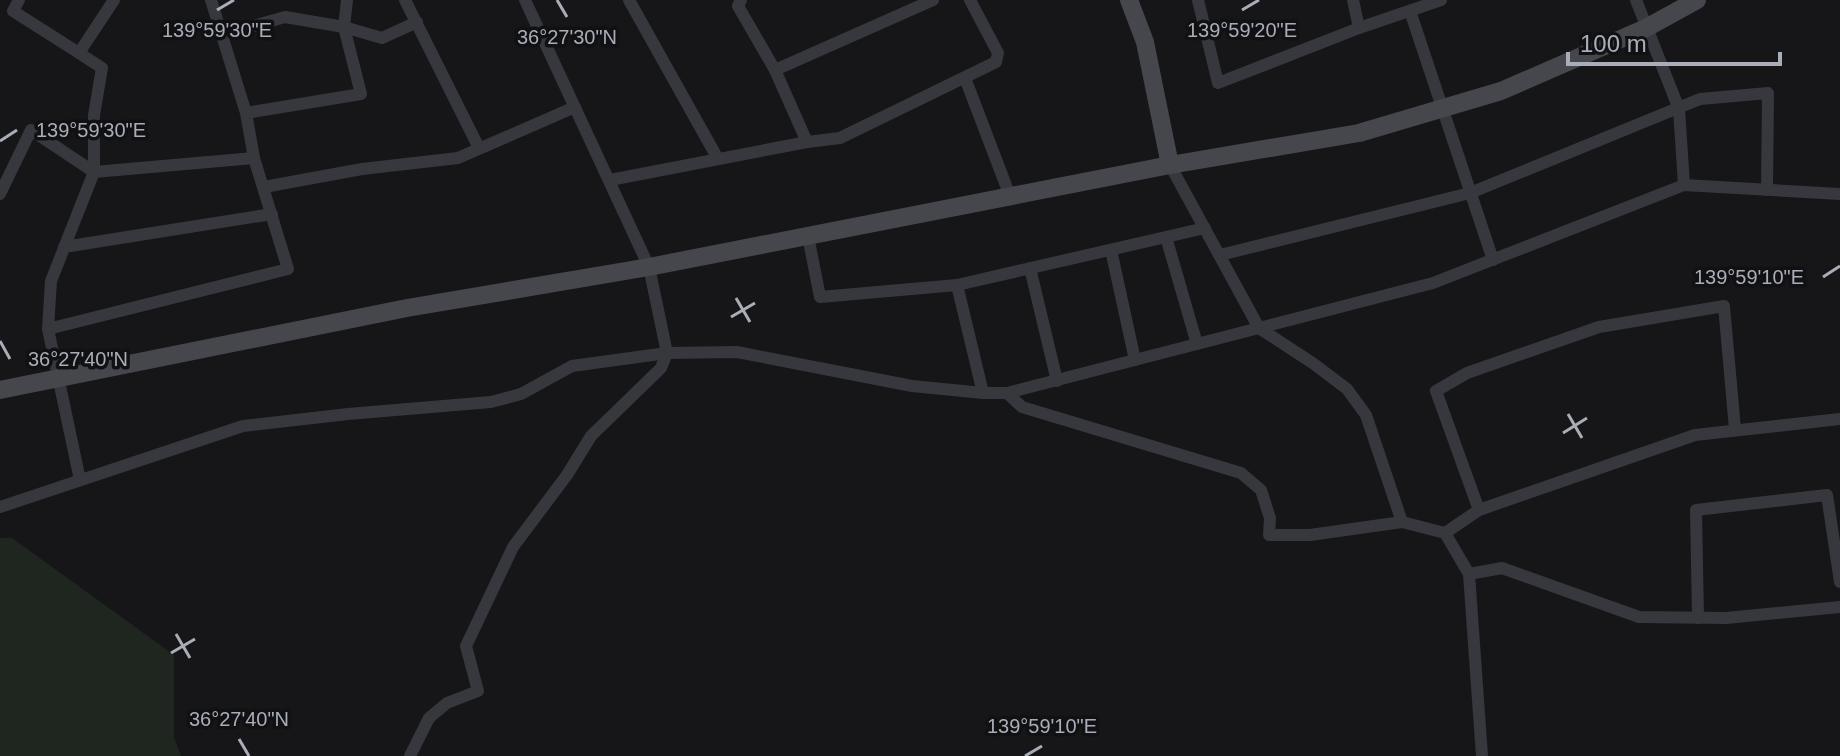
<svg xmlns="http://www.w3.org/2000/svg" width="1840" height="756" font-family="Arial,sans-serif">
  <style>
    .green { fill: #1e261f }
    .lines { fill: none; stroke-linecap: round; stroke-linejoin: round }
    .street { stroke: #37383d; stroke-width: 12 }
    .secondary { stroke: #45474d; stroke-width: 18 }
    .ticks { fill: none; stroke: #a8adb8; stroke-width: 3 }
    .ticks-label { font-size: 20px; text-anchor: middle; fill: #a8adb8; stroke: #111113; stroke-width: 7; stroke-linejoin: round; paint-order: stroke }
  </style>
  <rect width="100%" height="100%" fill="#161618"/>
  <!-- green -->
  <polygon class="green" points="0,538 12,538 174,655 174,737 181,756 0,756"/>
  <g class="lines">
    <!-- street -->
    <g class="street">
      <polyline points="19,0 13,11 79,53 114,0"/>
      <polyline points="211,0 246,113 254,158"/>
      <polyline points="405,0 479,148"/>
      <polyline points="629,0 718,159"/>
      <polyline points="741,0 738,6 775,70 807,142"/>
      <polyline points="1198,0 1218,83 1359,28 1441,0"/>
      <polyline points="1353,0 1359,28"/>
      <polyline points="1636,0 1679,109 1684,185"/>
      <polyline points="1410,11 1493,260"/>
      <polyline points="222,35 285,17 344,27 382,38 417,22"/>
      <polyline points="79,53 102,68 94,115 94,172"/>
      <polyline points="775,70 933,0"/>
      <polyline points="965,78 1010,196"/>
      <polyline points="246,113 361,94 344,27 347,0"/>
      <polyline points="1170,165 1259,328 1314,364 1347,389 1366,415 1402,522"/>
      <polyline points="610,180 807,142 840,138 996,62 998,53 970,0"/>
      <polyline points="264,187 362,169 458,158 575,107"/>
      <polyline points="0,194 31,130 94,172"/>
      <polyline points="808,236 820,297 957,285 1205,228"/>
      <polyline points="1166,237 1197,344"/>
      <polyline points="64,247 272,214"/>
      <polyline points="1111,250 1135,360"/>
      <polyline points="1220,255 1470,193 1700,99 1768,93 1767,190"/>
      <polyline points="1030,268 1057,381"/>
      <polyline points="957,285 983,393"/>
      <polyline points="48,329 288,269 254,158 94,172 51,281 48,329 80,480"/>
      <polyline points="1007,393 1022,407 1241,473 1261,490 1270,518 1269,535 1310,535 1402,522 1445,533 1469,574 1482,756"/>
      <polyline points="0,507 243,426 348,414 491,402 521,394 572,366 667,353 737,352 912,386 983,393 1007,393 1433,283 1684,185 1840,194"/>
      <polyline points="1479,510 1436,391 1467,373 1599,327 1724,306 1735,429"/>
      <polyline points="1445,533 1479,510 1695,435 1840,419"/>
      <polyline points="1469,574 1502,568 1639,617 1726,618 1840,607"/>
      <polyline points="1698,618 1696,510 1827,495 1840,582"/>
      <polyline points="410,756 429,718 447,703 478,691 466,646 513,547 567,475 591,436 661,368 667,353 649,267 525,0"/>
    </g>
    <!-- secondary -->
    <g class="secondary">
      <polyline points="1129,0 1145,42 1170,165"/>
      <polyline points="0,390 407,308 649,267 1170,165 1359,133 1501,91 1646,28 1697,0"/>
    </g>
  </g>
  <!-- ticks -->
  <path class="ticks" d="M557 0 567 17M217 10 234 0M1242 10 1259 0M0 141 17 130M1823 277 1840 266M736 298 750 322M731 317 755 303M0 341 10 359M1568 414 1582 438M1563 433 1587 418M176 634 190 658M171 653 195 639M239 739 249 756M1025 756 1042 746"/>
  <g class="ticks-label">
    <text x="217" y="37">139°59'30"E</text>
    <text x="1242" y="37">139°59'20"E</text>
    <text x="567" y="44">36°27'30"N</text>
    <text x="91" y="137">139°59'30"E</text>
    <text x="1749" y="284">139°59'10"E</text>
    <text x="78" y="366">36°27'40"N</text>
    <text x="239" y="726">36°27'40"N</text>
    <text x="1042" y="733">139°59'10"E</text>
  </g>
  <!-- scale -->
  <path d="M1568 52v12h212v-12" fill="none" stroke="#a8adb8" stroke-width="4"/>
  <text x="1580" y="52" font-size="24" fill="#a8adb8" stroke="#111113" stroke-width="6" paint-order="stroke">100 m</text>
</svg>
